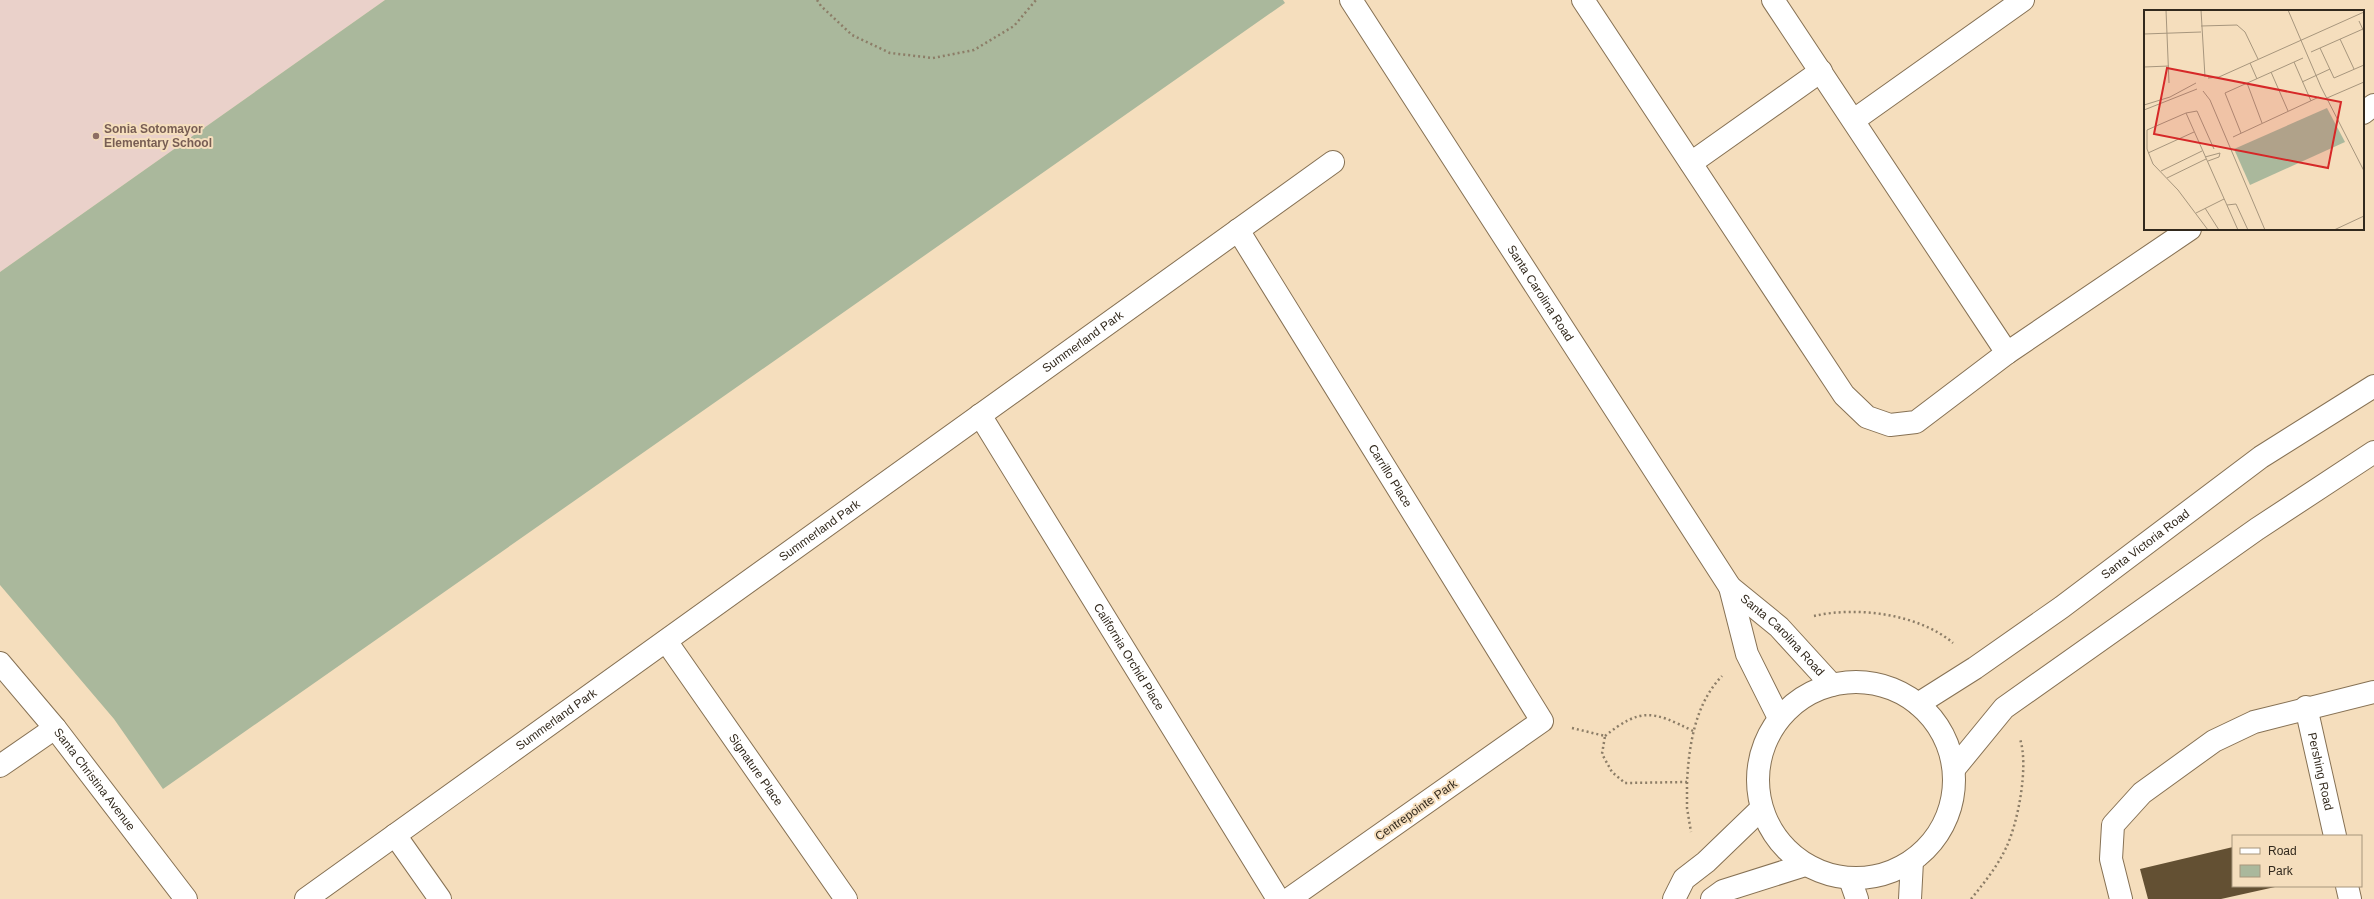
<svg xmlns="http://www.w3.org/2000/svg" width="2374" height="899" font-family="Helvetica,sans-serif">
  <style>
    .education { fill: #ead1ca }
    .green { fill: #aab89c }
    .building { fill: #635033 }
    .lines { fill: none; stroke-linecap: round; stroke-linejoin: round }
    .minor-casing { stroke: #867154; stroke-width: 24 }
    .path { stroke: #8c7d67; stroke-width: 2.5; stroke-dasharray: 2 3; stroke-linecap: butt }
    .minor { stroke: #fff; stroke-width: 22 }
    .education-dot { fill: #8d6e63; stroke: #f5debd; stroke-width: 1.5 }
    .labels { text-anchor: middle; stroke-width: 4; stroke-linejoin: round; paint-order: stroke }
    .education-label { font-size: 12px; font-weight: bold; fill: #785e54; stroke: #f5debd; text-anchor: start }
    .street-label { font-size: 12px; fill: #32291d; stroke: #f5debd }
    .inset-road { fill: none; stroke: #a7967d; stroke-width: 1 }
    .view { fill: #d62828; fill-opacity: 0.15; stroke: #d62828; stroke-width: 2 }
    .inset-edge { fill: none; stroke: #32291d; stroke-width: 2 }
  </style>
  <rect width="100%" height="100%" fill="#f5debd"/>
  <!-- education -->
  <polygon class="education" points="0,0 385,0 0,272"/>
  <!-- green -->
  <polygon class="green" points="385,0 1283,0 1285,3 163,789 114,719 0,585 0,272"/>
  <!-- building -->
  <polygon class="building" points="2233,847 2233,886 2275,887 2221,899 2148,899 2140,869"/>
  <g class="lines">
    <defs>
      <g id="minor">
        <path id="s1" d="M1351 0 1730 587 1779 627 1832 685"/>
        <polyline points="1583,0 1844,395 1867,417 1890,425 1916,422 2007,353"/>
        <polyline points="1773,0 2007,353 2190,229"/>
        <polyline points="2363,113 2374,105"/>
        <polyline points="1854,120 2023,0"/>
        <polyline points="1691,163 1821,71"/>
        <path id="s2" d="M1238 230 1542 721 1289 899"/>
        <path id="s3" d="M980 415 1278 899"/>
        <polyline points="1730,587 1747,654 1779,718"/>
        <path id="s4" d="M666 641 846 899"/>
        <path id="s5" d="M0 663 55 728 186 899"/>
        <circle cx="1856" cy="780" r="98"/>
        <path id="s6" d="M1918 704 1975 668 2062 607 2261 457 2374 386"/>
        <path id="s7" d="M2306 707 2335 836"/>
        <polyline points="0,766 55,728"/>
        <polyline points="1954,769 2004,708 2257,529 2374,452"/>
        <polyline points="395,835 440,899"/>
        <polyline points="1850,879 1857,899"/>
        <polyline points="2347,886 2350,899"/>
        <path id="s8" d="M306 899 1333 162"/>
        <polyline points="1674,899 1684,879 1706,862 1761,809"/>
        <polyline points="1712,899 1723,891 1805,865"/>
        <polyline points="1910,899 1912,861"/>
        <polyline points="2121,899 2111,859 2113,825 2142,793 2214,741 2254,722 2374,692"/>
      </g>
    </defs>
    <!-- minor casing -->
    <use href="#minor" class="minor-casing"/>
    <!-- path -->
    <g class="path">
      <polyline points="817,0 821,6 852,35 890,53 933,58 974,50 1014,26 1036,0"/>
      <path d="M1814 616C1857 606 1919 614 1953 643"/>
      <path d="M1572 728 1605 736 1602 754 1612 772 1625 783 1687 782C1689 745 1695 704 1722 676"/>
      <path d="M1605 736C1641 707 1653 711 1693 731"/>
      <polyline points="1687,782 1687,808 1691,832"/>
      <path d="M1971 899C1984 883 1997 867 2006 848 2018 823 2029 766 2020 739"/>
    </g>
    <!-- minor -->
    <use href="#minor" class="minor"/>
  </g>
  <!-- markers -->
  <circle class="education-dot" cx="96" cy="136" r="4"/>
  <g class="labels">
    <!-- education labels -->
    <g class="education-label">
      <text x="104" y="133">Sonia Sotomayor<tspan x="104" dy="14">Elementary School</tspan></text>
    </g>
    <!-- street labels -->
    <g class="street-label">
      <text dy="4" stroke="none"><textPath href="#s1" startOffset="349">Santa Carolina Road</textPath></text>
      <text dy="4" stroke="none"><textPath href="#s8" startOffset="956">Summerland Park</textPath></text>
      <text dy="4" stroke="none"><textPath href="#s2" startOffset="289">Carrillo Place</textPath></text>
      <text dy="4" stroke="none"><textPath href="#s8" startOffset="632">Summerland Park</textPath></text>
      <text dy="4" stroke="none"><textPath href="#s6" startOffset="278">Santa Victoria Road</textPath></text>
      <text dy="4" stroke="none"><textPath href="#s1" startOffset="770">Santa Carolina Road</textPath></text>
      <text dy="4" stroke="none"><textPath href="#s3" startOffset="284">California Orchid Place</textPath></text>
      <text dy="4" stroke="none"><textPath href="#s8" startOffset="308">Summerland Park</textPath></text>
      <text dy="4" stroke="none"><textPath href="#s4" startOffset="157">Signature Place</textPath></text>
      <text dy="4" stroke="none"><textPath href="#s7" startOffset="66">Pershing Road</textPath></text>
      <text dy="4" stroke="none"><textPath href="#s5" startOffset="150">Santa Christina Avenue</textPath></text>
      <text transform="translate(1416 810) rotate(-35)" y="4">Centrepointe Park</text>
    </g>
  </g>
  <!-- overview -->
  <g transform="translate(2144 10)">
    <rect width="220" height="220" fill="#f5debd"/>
    <path d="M183 98 201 132 106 175 90 139Z" fill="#aab89c"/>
    <path class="inset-road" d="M22 0 25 73M57 0 61 67M144 0 177 77 220 161M215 11 220 22M57 16 93 15 101 22 114 49M0 24 57 22M196 29 210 59M176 38 190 68 220 55M167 42 219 19M150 52 167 91M106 53 113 69M0 57 25 56M127 62 144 101M64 68 75 67 220 2M158 72 186 59M103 73 118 113M59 81 66 90 121 220M183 88 220 72M0 95 26 87 52 73M0 100 53 79M42 103 53 101 70 139M97 123 81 83 159 48M89 127 175 87M4 143 50 122M61 147 76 143 75 147 64 151M17 161 58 141M23 168 62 149M83 195 92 194 104 220M61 198 75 220M52 203 80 189M64 220 34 180 9 154 3 139V120L42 103 94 220M190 220 220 206"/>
    <path class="view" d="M23 58 197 92 184 158 10 124Z"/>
    <rect width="220" height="220" class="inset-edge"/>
  </g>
  <!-- legend -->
  <rect x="2232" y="835" width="130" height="52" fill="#f5debd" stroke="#a7967d"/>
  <rect x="2240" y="848" width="20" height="6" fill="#ffffff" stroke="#a7967d"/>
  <text x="2268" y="855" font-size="12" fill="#32291d">Road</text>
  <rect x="2240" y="865" width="20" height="12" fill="#aab89c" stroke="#a7967d"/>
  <text x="2268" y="875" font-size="12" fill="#32291d">Park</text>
</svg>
